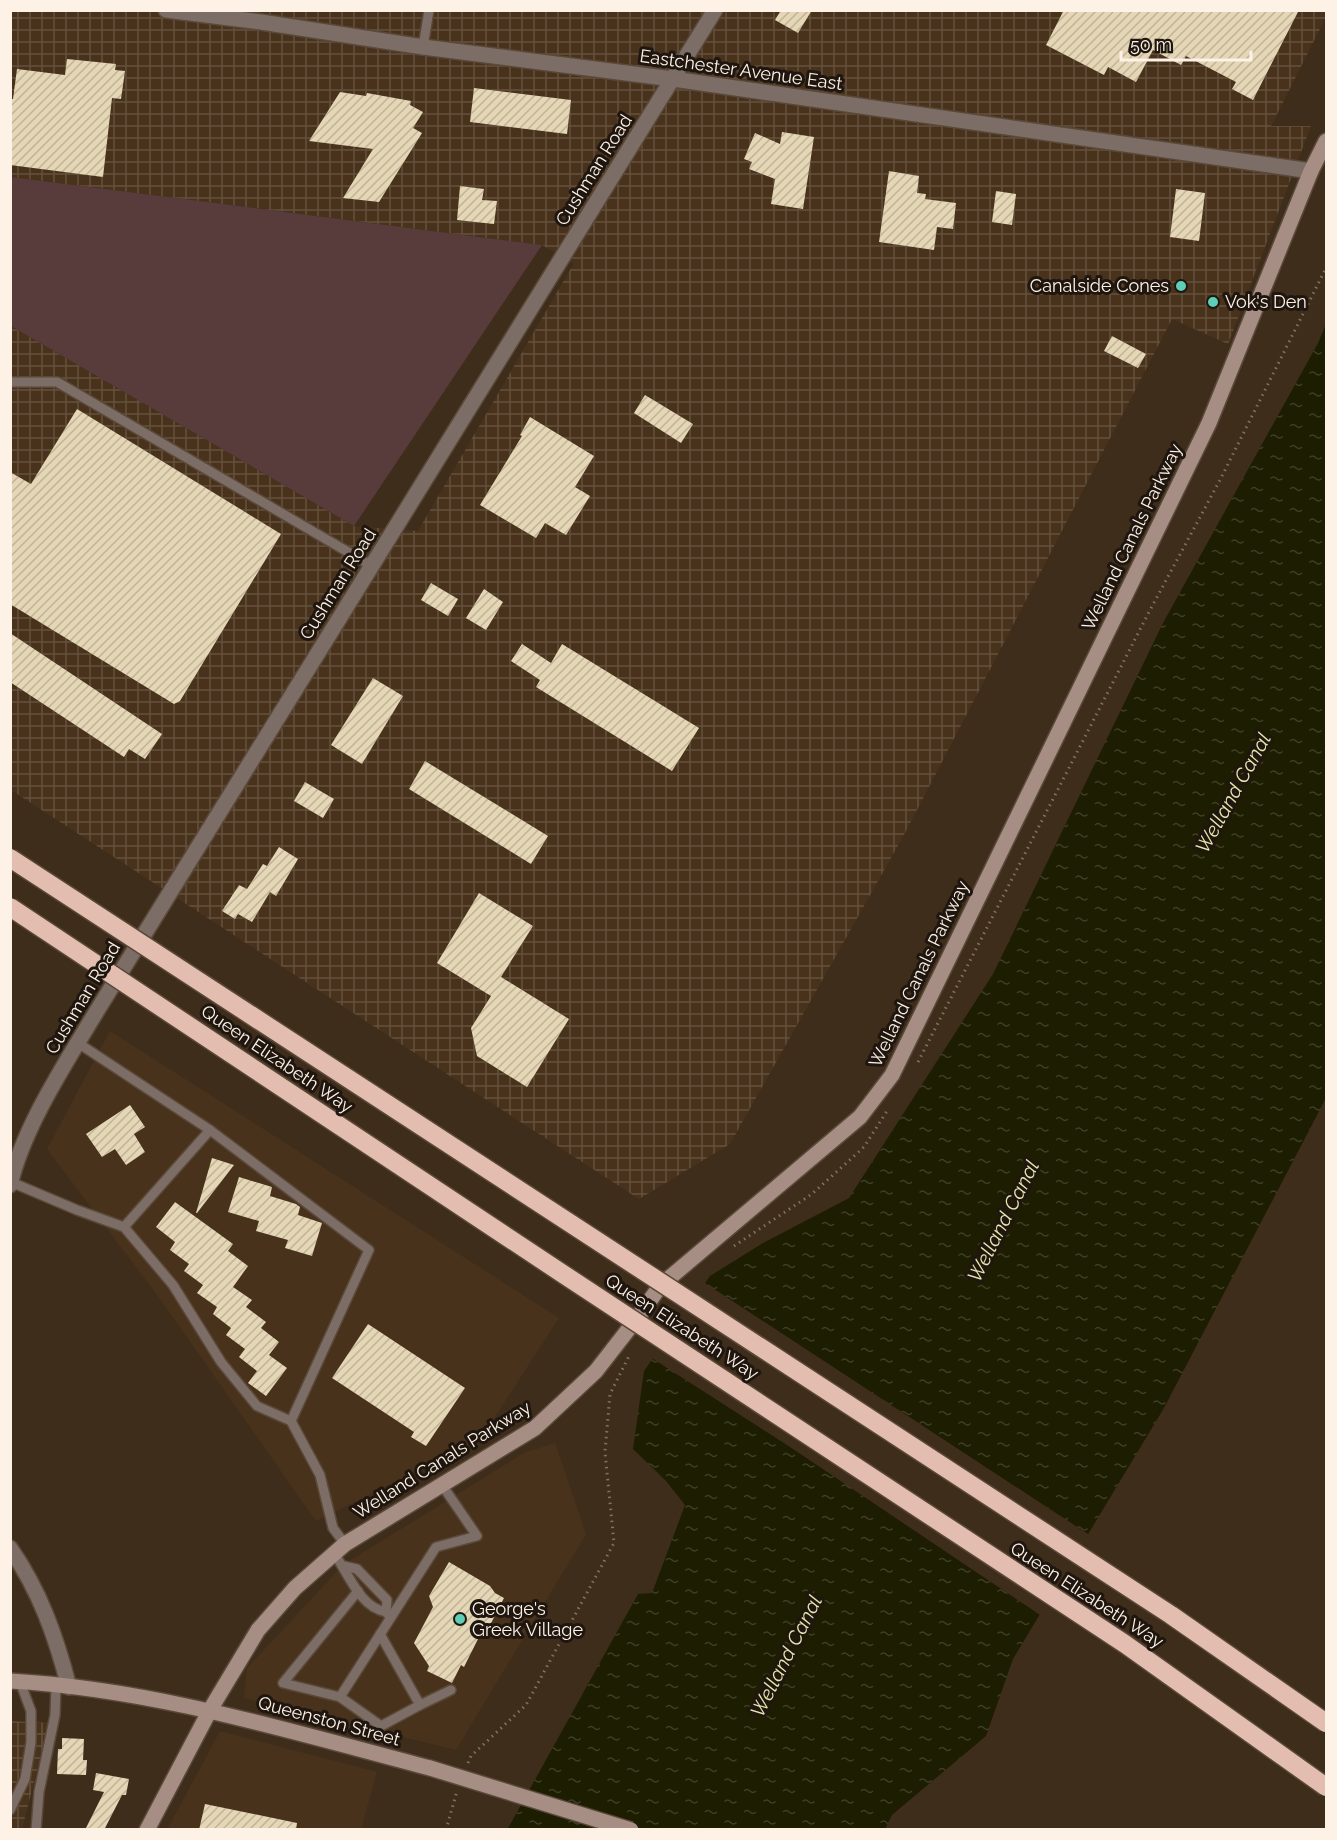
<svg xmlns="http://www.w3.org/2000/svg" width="1337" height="1840" font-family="Raleway,sans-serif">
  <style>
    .built { fill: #49321b }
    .industrial { fill: url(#industrial-grid) }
    .green { fill: #583b3b }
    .water { fill: url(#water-ripples) }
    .pier { fill: #3f2d1b }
    .building { fill: url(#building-hatch) }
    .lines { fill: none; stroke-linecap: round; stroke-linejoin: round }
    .service-casing { stroke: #5a4938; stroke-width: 12 }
    .minor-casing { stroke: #5a4938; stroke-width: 18 }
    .tertiary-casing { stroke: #5a4938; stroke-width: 18 }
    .secondary-casing { stroke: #5a4938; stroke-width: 18 }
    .path { stroke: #817262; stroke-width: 3; stroke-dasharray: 1.5 4.5; stroke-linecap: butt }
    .service { stroke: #7c6d67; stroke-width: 9 }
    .minor { stroke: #7c6d67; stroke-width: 15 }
    .tertiary { stroke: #7c6d67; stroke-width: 15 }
    .secondary { stroke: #a68e85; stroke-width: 15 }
    .secondary-bridge-casing { stroke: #5a4938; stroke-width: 18; stroke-linecap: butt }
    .motorway-bridge-casing { stroke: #5a4938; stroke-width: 21; stroke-linecap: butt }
    .secondary-bridge { stroke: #a68e85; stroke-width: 15 }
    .motorway-bridge { stroke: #e3beb0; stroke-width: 18 }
    .poi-dot { fill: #5eceb7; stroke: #1f170f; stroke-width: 2 }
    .labels { text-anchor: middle; stroke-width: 6; stroke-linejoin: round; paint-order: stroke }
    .street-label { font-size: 18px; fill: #fef2e7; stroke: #1f170f }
    .poi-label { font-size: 18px; fill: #fef2e7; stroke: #1f170f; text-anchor: start }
    .water-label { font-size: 20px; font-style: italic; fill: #e6e8ad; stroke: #1f170f }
  </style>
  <defs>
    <pattern id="industrial-grid" width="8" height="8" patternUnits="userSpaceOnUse" patternTransform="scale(1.5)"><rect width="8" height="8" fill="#49321b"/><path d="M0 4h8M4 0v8" fill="none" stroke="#64503c"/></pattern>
    <pattern id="water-ripples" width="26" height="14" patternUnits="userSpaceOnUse" patternTransform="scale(1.5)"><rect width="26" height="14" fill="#1d1d01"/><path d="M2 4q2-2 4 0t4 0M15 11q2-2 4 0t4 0" fill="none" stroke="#3f3e26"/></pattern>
    <pattern id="building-hatch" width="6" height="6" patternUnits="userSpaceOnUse" patternTransform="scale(1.5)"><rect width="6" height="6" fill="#e5d7b5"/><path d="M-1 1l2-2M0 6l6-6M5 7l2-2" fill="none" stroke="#bfb499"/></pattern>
  </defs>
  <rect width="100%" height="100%" fill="#3f2d1b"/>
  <!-- built -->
  <g class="built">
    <polygon points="110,1031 559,1318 480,1440 316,1521 163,1303 47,1149"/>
    <polygon points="555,1443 586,1534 456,1750 244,1698 247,1668 343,1565 524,1453"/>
    <polygon points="220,1731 377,1772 361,1829 167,1830"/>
  </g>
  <!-- industrial -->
  <g class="industrial">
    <polygon points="11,11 1326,11 1326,17 1271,126 1311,126 1228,344 1172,319 905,833 730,1144 639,1199 11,790 11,326 354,526 418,531 574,263 542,245 11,177"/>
    <polygon points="10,1721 49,1723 22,1829 11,1829"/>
  </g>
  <!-- green -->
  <polygon class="green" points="11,177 542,245 354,526 11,326"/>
  <!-- water -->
  <polygon class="water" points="1326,324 1326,1098 1164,1408 1013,1659 986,1736 892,1815 885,1829 507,1830 638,1594 652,1593 685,1505 666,1481 633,1449 644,1371 710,1276 763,1243 849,1198 993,974 1163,623 1318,343"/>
  <!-- pier -->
  <polygon class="pier" points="702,1281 1091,1536 1043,1617 790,1447 650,1357"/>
  <!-- building -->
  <g class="building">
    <polygon points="781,10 812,10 798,33 775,20"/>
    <polygon points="1064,10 1299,10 1253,100 1232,89 1236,82 1186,56 1181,65 1153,50 1136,82 1108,67 1104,75 1046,45"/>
    <polygon points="67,59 116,64 115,70 125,71 121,99 112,98 103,177 10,165 10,99 13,99 17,69 65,75"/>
    <polygon points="474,88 571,100 567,134 470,122"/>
    <polygon points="340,92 366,96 367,93 411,101 410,105 423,112 413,128 422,133 379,202 343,198 373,149 309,141"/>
    <polygon points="782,132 814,137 803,209 771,204 775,179 749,169 752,162 744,159 755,133 780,144"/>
    <polygon points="889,171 919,176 917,193 926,194 925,199 956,203 953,229 937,227 934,250 879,242"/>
    <polygon points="460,186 484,189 482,200 497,201 494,224 457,220"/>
    <polygon points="1176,189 1205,193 1199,241 1170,237"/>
    <polygon points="996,191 1016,194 1012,225 992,222"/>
    <polygon points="1112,336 1146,354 1138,368 1104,351"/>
    <polygon points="645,395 693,424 681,443 634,413"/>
    <polygon points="77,409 281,534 180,701 174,704 10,604 10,472 31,484"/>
    <polygon points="530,417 594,456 575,487 590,496 566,535 545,523 536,538 480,505 522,436 520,435"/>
    <polygon points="431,583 458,599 448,616 421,600"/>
    <polygon points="484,589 503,602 486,630 466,618"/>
    <polygon points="10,633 162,734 145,759 129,749 124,757 10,682"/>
    <polygon points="522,644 551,663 562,644 699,728 672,771 536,687 540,680 511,661"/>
    <polygon points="373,678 403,696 362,764 331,745"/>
    <polygon points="425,761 548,836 531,864 409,789"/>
    <polygon points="305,782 334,799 323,818 294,801"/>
    <polygon points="279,847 298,859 276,896 270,892 252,922 238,914 235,919 222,911 239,885 247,889 263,864 267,866"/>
    <polygon points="479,893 533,926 501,977 569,1019 527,1087 477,1056 471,1028 491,996 437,963"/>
    <polygon points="130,1105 145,1127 134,1134 145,1152 126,1165 115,1149 102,1157 86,1134"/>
    <polygon points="212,1158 234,1165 197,1213 196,1213"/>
    <polygon points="239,1177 272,1187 270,1196 296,1204 300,1207 298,1215 322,1223 312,1256 285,1248 288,1240 256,1231 259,1221 228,1212"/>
    <polygon points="175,1202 233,1244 228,1251 248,1266 233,1287 252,1300 246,1307 266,1322 261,1328 279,1342 269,1355 287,1368 266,1396 248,1383 257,1371 239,1357 245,1349 226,1335 231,1328 213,1314 217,1307 197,1293 203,1285 184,1271 189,1264 170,1250 175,1242 156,1227"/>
    <polygon points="368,1324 465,1388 426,1446 411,1437 414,1432 332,1378"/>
    <polygon points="449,1562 490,1586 495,1593 504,1598 486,1633 482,1631 464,1667 461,1665 452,1683 427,1671 429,1666 414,1643 433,1607 429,1596"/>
    <polygon points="62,1738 84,1739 83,1760 87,1760 86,1775 57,1774 58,1749 62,1749"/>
    <polygon points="96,1773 129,1779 126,1795 122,1795 104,1830 85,1830 104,1792 93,1790"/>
    <polygon points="205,1804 297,1823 296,1830 199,1830"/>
  </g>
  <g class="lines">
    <defs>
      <g id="service">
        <polyline points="423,47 429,10"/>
        <polyline points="10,382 57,382 372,566"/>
        <polyline points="78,1043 210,1130 369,1250 291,1421"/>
        <polyline points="11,1182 77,1210 124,1227 173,1285 221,1362 257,1406 291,1421 320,1475 333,1528 345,1544"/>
        <polyline points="124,1227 210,1130"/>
        <path d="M334 1554C349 1573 359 1607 386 1612L390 1617"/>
        <polyline points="344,1566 357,1569 387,1600 386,1612"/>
        <polyline points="358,1591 283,1683 340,1697 436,1547 477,1536 442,1485"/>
        <polyline points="380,1634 420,1705 451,1690"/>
        <polyline points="340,1697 381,1726 420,1705"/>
        <polyline points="10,1810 25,1779 31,1742 31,1711 20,1682"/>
        <polyline points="36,1830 39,1792 55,1715 56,1685"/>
      </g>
      <g id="minor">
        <polyline points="166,10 261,22 423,47 673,79 1311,171"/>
        <path d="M10 1548C40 1591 56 1637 69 1687"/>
      </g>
      <path id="tertiary" d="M10 1185C23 1128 65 1064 95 1014L715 10"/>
      <g id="secondary">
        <path d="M10 1681C154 1689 292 1732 430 1768"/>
        <polyline points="147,1830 210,1710 258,1630 295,1588 345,1544 535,1428 596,1371 638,1317 661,1285 860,1117 892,1075 1209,423 1311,171 1326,141"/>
      </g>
    </defs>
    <!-- service casing -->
    <use href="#service" class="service-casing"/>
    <!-- minor casing -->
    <use href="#minor" class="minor-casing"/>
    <!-- tertiary casing -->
    <use href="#tertiary" class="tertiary-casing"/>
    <!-- secondary casing -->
    <use href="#secondary" class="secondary-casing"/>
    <!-- path -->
    <g class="path">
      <polyline points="918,1062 1149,612 1220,480 1326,268"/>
      <polyline points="734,1246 812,1194 864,1147 887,1111"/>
      <polyline points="659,1318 669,1307"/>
      <polyline points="468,1763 471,1756 526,1705 614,1543 605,1452 610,1394 629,1356"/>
      <polyline points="446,1830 457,1791"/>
    </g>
    <!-- service -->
    <use href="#service" class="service"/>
    <!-- minor -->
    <use href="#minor" class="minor"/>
    <!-- tertiary -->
    <use href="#tertiary" class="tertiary"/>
    <!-- secondary -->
    <use href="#secondary" class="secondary"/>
    <defs>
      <polyline id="secondary-bridge" points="430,1768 631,1830"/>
      <g id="motorway-bridge">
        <polyline points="10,858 1171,1615 1326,1723"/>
        <polyline points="10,907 563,1274 1125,1644 1326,1787"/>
      </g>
    </defs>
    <!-- secondary-bridge casing -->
    <use href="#secondary-bridge" class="secondary-bridge-casing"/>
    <!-- motorway-bridge casing -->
    <use href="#motorway-bridge" class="motorway-bridge-casing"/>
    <!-- secondary-bridge -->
    <use href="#secondary-bridge" class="secondary-bridge"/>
    <!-- motorway-bridge -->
    <use href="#motorway-bridge" class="motorway-bridge"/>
  </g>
  <!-- markers -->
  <g class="poi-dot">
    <circle cx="1181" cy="286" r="6"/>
    <circle cx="1213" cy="302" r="6"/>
    <circle cx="460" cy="1619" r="6"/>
  </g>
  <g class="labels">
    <!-- street labels -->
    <g class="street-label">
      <text transform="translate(741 70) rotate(8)" y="6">Eastchester Avenue East</text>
      <text transform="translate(594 170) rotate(-58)" y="6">Cushman Road</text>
      <text transform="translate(1132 537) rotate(-64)" y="6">Welland Canals Parkway</text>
      <text transform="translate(338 584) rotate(-58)" y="6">Cushman Road</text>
      <text transform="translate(919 974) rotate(-64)" y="6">Welland Canals Parkway</text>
      <text transform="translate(83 998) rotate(-59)" y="6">Cushman Road</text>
      <text transform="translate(277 1059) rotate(34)" y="6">Queen Elizabeth Way</text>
      <text transform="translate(682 1327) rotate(33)" y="6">Queen Elizabeth Way</text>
      <text transform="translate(442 1460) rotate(-32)" y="6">Welland Canals Parkway</text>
      <text transform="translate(1087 1595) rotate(33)" y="6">Queen Elizabeth Way</text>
      <text transform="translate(329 1721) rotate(15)" y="6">Queenston Street</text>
    </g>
    <!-- poi labels -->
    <g class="poi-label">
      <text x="1169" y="292" text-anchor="end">Canalside Cones</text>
      <text x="1225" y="308">Vok's Den</text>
      <text x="472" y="1615">George's<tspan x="472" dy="21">Greek Village</tspan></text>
    </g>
    <!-- water labels -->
    <g class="water-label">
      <text transform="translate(1233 793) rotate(-61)" y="7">Welland Canal</text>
      <text transform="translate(1003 1221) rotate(-63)" y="7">Welland Canal</text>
      <text transform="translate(786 1656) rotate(-63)" y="7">Welland Canal</text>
    </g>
  </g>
  <!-- border -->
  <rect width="1337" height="1840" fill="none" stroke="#fef2e7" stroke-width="24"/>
  <!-- scale -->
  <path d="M1121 51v9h130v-9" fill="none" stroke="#fef2e7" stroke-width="3"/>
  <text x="1130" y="51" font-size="18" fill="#fef2e7" stroke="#1f170f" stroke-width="4.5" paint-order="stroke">50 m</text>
</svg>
